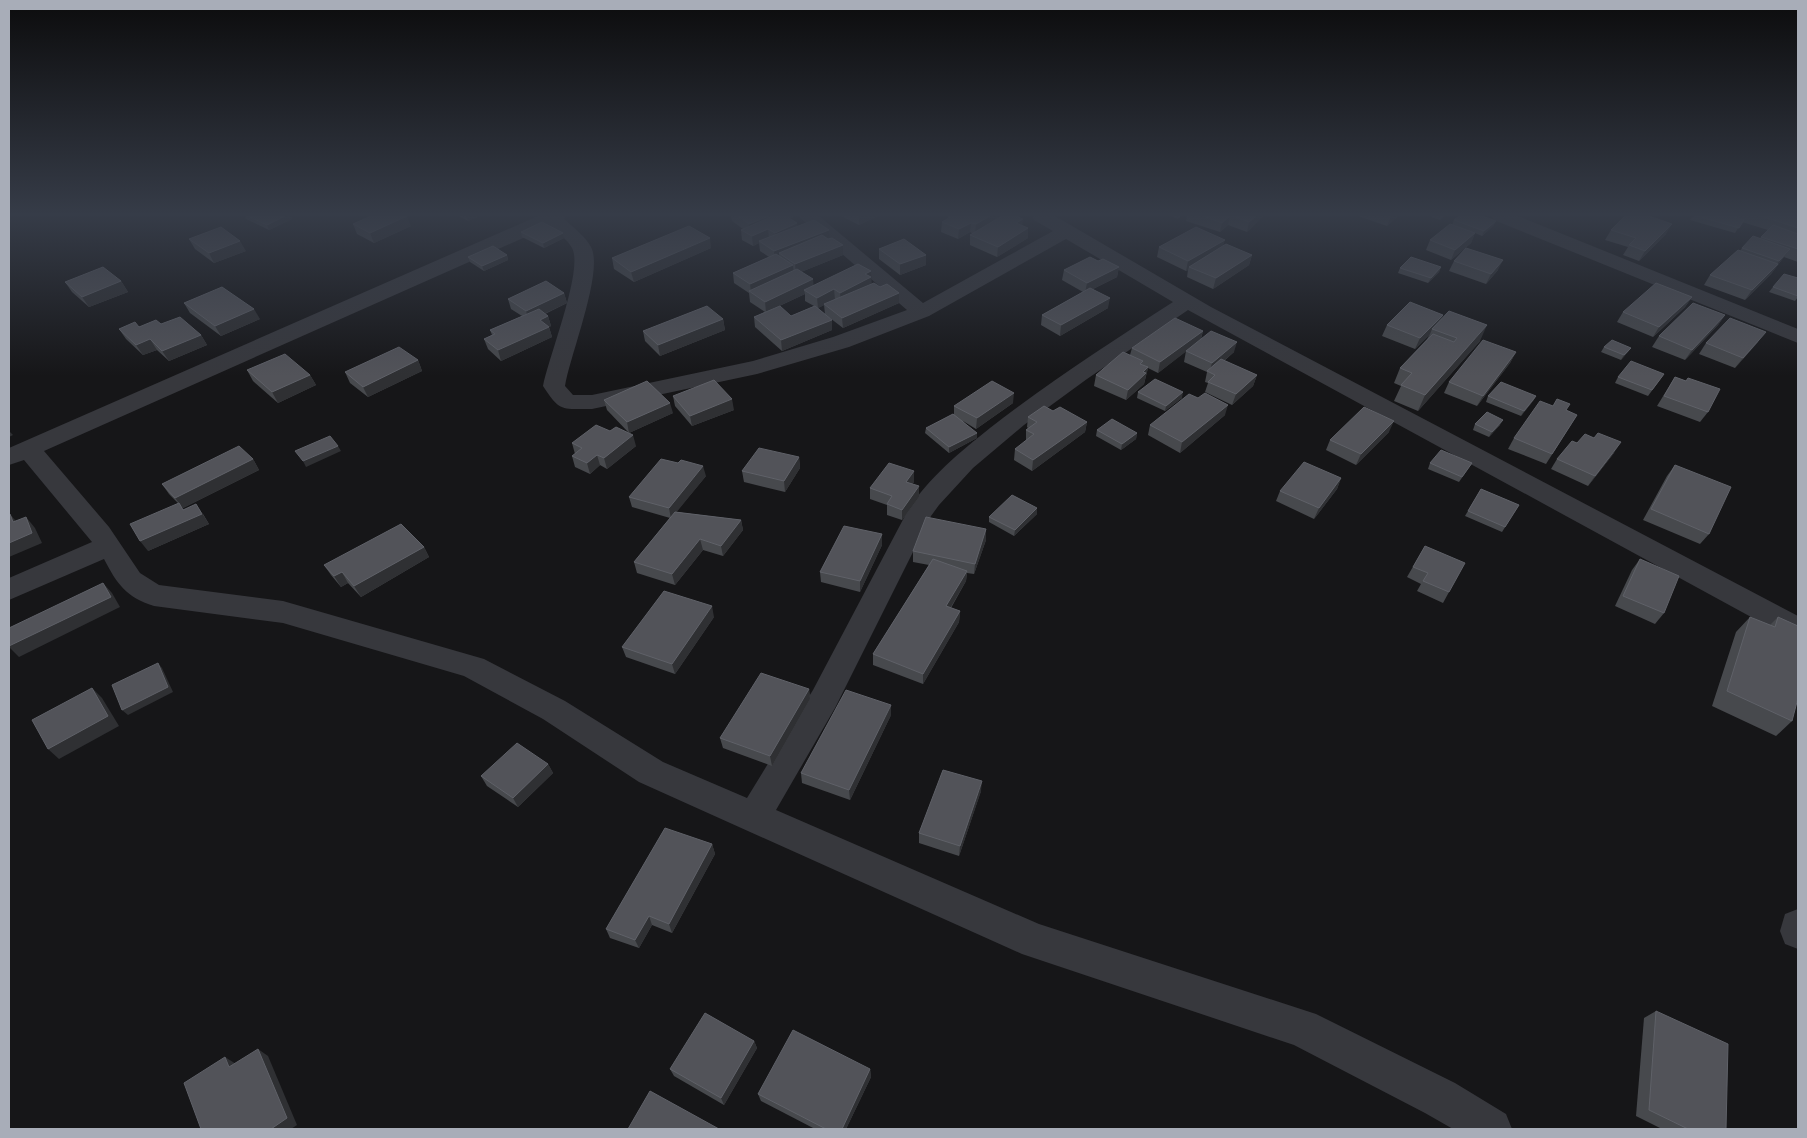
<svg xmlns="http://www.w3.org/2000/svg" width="1807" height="1138" font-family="'DM Sans',sans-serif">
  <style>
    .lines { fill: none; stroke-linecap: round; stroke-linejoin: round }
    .minor { fill: #37383d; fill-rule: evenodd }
    .wall { fill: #47494d; fill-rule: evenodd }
    .shaded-wall { fill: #2f3033 }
    .building { fill: #525359; stroke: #5f6168 }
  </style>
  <rect width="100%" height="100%" fill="#161618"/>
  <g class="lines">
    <!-- minor -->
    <g class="minor">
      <path d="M538 216H566L564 219C573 227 585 236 591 247 604 271 570 355 565 386L573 395H592L753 361 833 337 907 310 798 216H819L923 303 1053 231 1034 220 1032 216H1055L1211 307 1798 616V640L1788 637 1188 310 1087 379 1024 425 973 468 939 505 931 516 835 708 776 810 1039 924 1316 1014 1455 1083 1506 1114 1512 1129H1453L1425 1113 1294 1045 1022 954 639 782 543 719 464 676 283 623 154 606C126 597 117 584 104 559L9 600V578L92 542 24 460 9 465V448ZM550 226C557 232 567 239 572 248 584 269 548 358 543 386 560 412 561 409 592 409L757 374 849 347 929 316 1066 239 1173 302C1111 342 1049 382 990 428 960 452 927 479 907 512L813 690 747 798 663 762 565 701 484 659 283 601 159 585 140 573 109 527 44 451Z"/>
      <polygon points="1492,216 1518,216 1798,329 1798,343 1494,220"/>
      <polygon points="1798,909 1798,949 1785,944 1780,931 1785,914"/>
    </g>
  </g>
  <!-- wall -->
  <g class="wall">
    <polygon points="245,216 291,216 292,219 269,230 246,219"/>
    <polygon points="459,216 480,216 468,221"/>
    <path d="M731 216H794L790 219 797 226 829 230V239L843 255 801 272 813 286 871 271V284L899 293V303L843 328 830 318 832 330 782 351 755 327 754 317 765 312 750 302 749 293 734 283 733 273 769 257 760 251 759 243 753 246 742 240 741 230 743 229 732 221ZM805 294V301L814 306 791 316 773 309ZM824 305 825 314 818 308Z"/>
    <polygon points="841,216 878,216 859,225"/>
    <polygon points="948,216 1016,216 1022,226 1028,228 1028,238 997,257 970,245 970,235 973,234 970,232 958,239 941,232 942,222 948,218"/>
    <polygon points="1171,216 1181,216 1178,219"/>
    <polygon points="1187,216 1263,216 1247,232 1228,225 1220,232 1186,221"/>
    <polygon points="1358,216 1398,216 1387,226"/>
    <polygon points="1429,216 1445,216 1440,220"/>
    <polygon points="1693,216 1732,216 1735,217 1735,216 1798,216 1798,262 1784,257 1771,274 1745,300 1704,285 1710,275 1740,251 1742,248 1760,238 1768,230 1742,222 1735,233 1690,220"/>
    <polygon points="1454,220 1496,221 1493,226 1482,236 1475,233 1471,243 1451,260 1426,250 1430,240 1452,225"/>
    <polygon points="353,224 411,226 374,243 357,234"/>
    <polygon points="1611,230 1666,234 1639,261 1623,255 1628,247 1605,240"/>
    <polygon points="521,232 563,233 564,238 544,248 522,237"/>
    <polygon points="189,239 246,251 214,263 195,249"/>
    <polygon points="1224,245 1252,255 1249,265 1213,289 1187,277 1188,270 1186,271 1157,257 1159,247"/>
    <polygon points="711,248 634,282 614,269 612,258"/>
    <polygon points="879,249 926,265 900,275 879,259"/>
    <polygon points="507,255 508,260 484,271 470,262 468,257"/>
    <polygon points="1098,261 1119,267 1117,277 1093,289 1108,308 1060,336 1041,325 1042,315 1083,292 1062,280 1064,270"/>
    <polygon points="1454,261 1498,270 1486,284 1449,271"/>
    <polygon points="1441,267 1439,272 1428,283 1398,273 1400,268"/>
    <polygon points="1798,278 1798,297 1795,301 1769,292 1773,287"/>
    <polygon points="121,281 128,292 89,307 72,292 65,282"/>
    <polygon points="564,293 567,303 545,314 548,316 551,326 549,327 552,337 501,361 488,349 484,339 492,335 490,330 522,316 511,309 508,299"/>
    <polygon points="1692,297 1685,307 1653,337 1617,322 1623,312"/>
    <polygon points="184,303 260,319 221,336 190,313"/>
    <polygon points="1443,315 1441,319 1480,341 1418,411 1394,401 1401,386 1394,383 1400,368 1427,339 1430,334 1415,349 1382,336 1387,325"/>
    <polygon points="1725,315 1718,325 1685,360 1652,347 1659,336"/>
    <polygon points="723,319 725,330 660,356 645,341 643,331"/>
    <polygon points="161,324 201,335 207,345 169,361 157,350 143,355 126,339 119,329"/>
    <polygon points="1203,331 1201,339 1234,352 1224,361 1257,375 1253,386 1232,405 1205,392 1208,383 1205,382 1207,372 1184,362 1186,351 1158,373 1148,368 1144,384 1126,400 1094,386 1096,375 1130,355 1132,348"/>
    <polygon points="1758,342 1735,368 1699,354 1706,343"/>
    <polygon points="1604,347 1631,348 1627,353 1621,360 1601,352"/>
    <polygon points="1516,352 1510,363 1477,406 1444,393 1449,382"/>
    <polygon points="418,360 422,371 368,397 350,383 345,372"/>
    <polygon points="247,370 310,375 316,385 278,403 253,381"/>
    <polygon points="1664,374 1648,396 1615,383 1618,377"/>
    <polygon points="1675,377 1686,381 1708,412 1700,422 1657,406"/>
    <polygon points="1138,392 1182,398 1165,411 1137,398"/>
    <polygon points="673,396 734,410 692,426 675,406"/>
    <polygon points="1488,396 1536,396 1533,401 1521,416 1486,402"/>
    <polygon points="604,400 673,413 629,433 607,410"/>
    <polygon points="1013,403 976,429 963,421 977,438 949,453 925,433 926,428 954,414 954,406"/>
    <polygon points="1053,411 1087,422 1085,432 1032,471 1014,460 1015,449 1026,441 1026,430 1028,428 1027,427 1028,417"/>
    <polygon points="1566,411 1577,415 1546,464 1508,449 1514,438"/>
    <polygon points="1225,415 1180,453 1148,435 1150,425"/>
    <polygon points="1475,424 1500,425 1489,437 1473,430"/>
    <polygon points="1097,430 1137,433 1136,439 1121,450 1096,436"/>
    <polygon points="1389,432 1356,465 1326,450 1330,440"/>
    <polygon points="572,443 636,446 607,469 600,465 590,474 575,467 572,456 575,454"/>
    <polygon points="1577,443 1614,453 1588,486 1551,469 1557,459"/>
    <polygon points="799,457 800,468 785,492 744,482 742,471"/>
    <polygon points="253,459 259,470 183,508 181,506 183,509 203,514 209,524 148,551 178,503 169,494 162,484"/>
    <polygon points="1430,463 1472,463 1459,482 1428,469"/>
    <polygon points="1675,465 1709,534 1700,544 1643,520 1667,476"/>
    <polygon points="914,471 914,482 912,484 919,497 902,520 887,515 887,505 870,499 870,488"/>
    <polygon points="706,476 676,512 741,520 743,530 723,556 703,550 675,585 637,573 634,562 670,518 632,507 629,497"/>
    <polygon points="1341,478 1337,489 1314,519 1276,501 1280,491"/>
    <polygon points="1481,489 1519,505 1502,532 1465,516"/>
    <polygon points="1037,514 1014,536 989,522 989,517"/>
    <polygon points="986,529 986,540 974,574 967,573 966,581 951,608 960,611 959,622 923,684 873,665 873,654 929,565 913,562 913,551"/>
    <polygon points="882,534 882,545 860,592 821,582 820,572"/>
    <polygon points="1425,546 1449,592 1443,603 1417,591 1421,584 1407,577"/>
    <polygon points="424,547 429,557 361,597 348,583 341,587 331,575 324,565"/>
    <polygon points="1640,559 1664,613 1655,624 1615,606 1632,570"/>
    <polygon points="714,617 675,674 626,657 622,647"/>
    <polygon points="1750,617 1770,625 1778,617 1792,721 1776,736 1712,706 1736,632"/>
    <polygon points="809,689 810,699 772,766 723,748 720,738"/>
    <polygon points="891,715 850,800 802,783 801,773"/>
    <polygon points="548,764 553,773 518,807 487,786 481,776"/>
    <polygon points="981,791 959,856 919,843 919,833"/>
    <polygon points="712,844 715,854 672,933 652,925 639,948 610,938 606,929"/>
    <polygon points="1656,1011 1726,1129 1662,1129 1636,1116 1644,1018"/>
    <polygon points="754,1041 757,1048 724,1105 674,1076 670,1069"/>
    <polygon points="870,1069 871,1077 846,1129 815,1129 761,1101 758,1094"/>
  </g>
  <!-- shaded-wall -->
  <g class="shaded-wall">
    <polygon points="285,216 291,216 292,219 269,230 267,225"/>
    <polygon points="407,216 411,226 374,243 370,233"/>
    <polygon points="466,216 480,216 468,221"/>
    <polygon points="769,216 794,217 750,234 749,224"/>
    <polygon points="859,216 878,216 859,225"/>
    <polygon points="990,216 1007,216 975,234 976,224"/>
    <polygon points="1230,216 1228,225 1220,232 1222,223"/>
    <polygon points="1256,216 1263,216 1247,232 1249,222"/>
    <polygon points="1391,216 1398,216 1387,226"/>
    <polygon points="1023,219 1022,229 1016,223"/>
    <polygon points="1496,221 1493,226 1482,236 1484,231"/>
    <polygon points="797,223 798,233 776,243 775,233"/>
    <polygon points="971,223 970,232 958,239 959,229"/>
    <polygon points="1672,224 1666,234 1639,261 1645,251"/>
    <polygon points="1028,228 1028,238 997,257 998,247"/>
    <polygon points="768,229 769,239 759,241 759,243 753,246 752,236"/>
    <polygon points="829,230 830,240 779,253 779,259 775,261 774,251"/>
    <polygon points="563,233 564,238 544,248 543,243"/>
    <polygon points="1475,233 1471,243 1451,260 1455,250"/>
    <polygon points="710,238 711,248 634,282 631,272"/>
    <polygon points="1225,240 1222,250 1189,267 1188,270 1186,271 1188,261"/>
    <polygon points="240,241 246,251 214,263 209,253"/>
    <polygon points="843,245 843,255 796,274 795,264"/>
    <polygon points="1790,249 1771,274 1745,300 1752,290 1773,269 1779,261"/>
    <polygon points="507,255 508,260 484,271 482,266"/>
    <polygon points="926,255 926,265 900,275 900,264"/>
    <polygon points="1252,255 1249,265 1213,289 1216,278"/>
    <polygon points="1503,260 1498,270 1486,284 1491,274"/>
    <polygon points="793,265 794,275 751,293 750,284"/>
    <polygon points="1119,267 1117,277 1085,293 1087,283"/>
    <polygon points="1441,267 1439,272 1428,283 1431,278"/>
    <polygon points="871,271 872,288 841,303 840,293 865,274"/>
    <polygon points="813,279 814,289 804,290 805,294 766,312 765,302"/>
    <polygon points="121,281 128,292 89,307 82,297"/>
    <polygon points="834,289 835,300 818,308 817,298"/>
    <polygon points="564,293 567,303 529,321 526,311"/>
    <polygon points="899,293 899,303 843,328 842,318"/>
    <polygon points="1692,297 1685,307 1653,337 1659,327"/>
    <polygon points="1110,298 1108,308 1060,336 1061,325"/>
    <polygon points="254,309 260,319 221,336 215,326"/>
    <polygon points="1443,315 1439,325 1432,329 1430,334 1415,349 1420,338"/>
    <polygon points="1725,315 1718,325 1685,360 1692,350"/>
    <polygon points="548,316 551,326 549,327 552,337 501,361 498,350 540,320"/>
    <polygon points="723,319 725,330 660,356 658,345"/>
    <polygon points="832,320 832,330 782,351 781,340"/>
    <polygon points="1487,325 1480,341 1418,411 1425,395"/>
    <polygon points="1203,331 1200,341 1158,373 1160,362"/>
    <polygon points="1766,332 1758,342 1735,368 1743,358"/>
    <polygon points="201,335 207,345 169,361 162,351"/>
    <polygon points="150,339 157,350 143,355 136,345"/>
    <polygon points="1237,342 1234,352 1209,373 1212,363"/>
    <polygon points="1631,348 1627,353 1621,360 1624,355"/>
    <polygon points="1516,352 1510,363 1477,406 1483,396"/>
    <polygon points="418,360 422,371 368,397 363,387"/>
    <polygon points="1148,367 1144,384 1126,400 1128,390 1143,372"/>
    <polygon points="310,375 316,385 278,403 272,392"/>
    <polygon points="1257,375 1253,386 1232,405 1236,394"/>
    <polygon points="1183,392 1182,398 1165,411 1166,406"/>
    <polygon points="1014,393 1013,403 976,429 977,418"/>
    <polygon points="1536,396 1533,401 1521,416 1524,411"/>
    <polygon points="732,399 734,410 692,426 690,416"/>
    <polygon points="670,403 673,413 629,433 627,422"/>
    <polygon points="1228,405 1225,415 1180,453 1182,442"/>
    <polygon points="1503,420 1500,425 1489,437 1492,432"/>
    <polygon points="1394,421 1389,432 1356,465 1361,454"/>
    <polygon points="1087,422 1085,432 1032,471 1033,460"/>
    <polygon points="9,431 13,435 9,437"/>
    <polygon points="977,433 977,438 949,453 949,447"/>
    <polygon points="1137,433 1136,439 1121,450 1122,444"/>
    <polygon points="633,435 636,446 607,469 604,458"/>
    <polygon points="1621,442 1614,453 1588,486 1595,476"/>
    <polygon points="338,446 341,451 306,467 303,461"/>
    <polygon points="597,455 600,465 590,474 587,463"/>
    <polygon points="799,457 800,468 785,492 784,481"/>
    <polygon points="253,459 259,470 183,508 175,498"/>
    <polygon points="703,466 706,476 671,519 669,508"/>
    <polygon points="914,471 914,482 906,492 906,482"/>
    <polygon points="1341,478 1337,489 1314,519 1319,508"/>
    <polygon points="919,486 919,497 902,520 902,510"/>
    <polygon points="179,503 187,514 196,504 209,524 148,551 140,541"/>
    <polygon points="1037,508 1037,514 1014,536 1015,530"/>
    <polygon points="10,514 19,525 13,522"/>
    <polygon points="26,517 35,528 42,543 9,557 9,543"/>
    <polygon points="741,520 743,530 723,556 721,546"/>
    <polygon points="986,529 986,540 974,574 975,564"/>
    <polygon points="882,534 882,545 860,592 860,581"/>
    <polygon points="700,539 703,550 675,585 672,574"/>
    <polygon points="424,547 429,557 361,597 354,586"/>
    <polygon points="967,571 966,581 945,617 946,606"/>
    <polygon points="342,572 348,583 341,587 334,576"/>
    <polygon points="103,583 112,593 120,607 19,657 9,647 9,646"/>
    <polygon points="712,606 714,617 675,674 672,664"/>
    <polygon points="960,611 959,622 923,684 923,674"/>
    <polygon points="158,663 162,668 173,692 128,715 122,710"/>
    <polygon points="92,688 102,698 119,726 59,759 48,749"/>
    <polygon points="809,689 810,699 772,766 770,756"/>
    <polygon points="891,705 891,715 850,800 849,790"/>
    <polygon points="548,764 553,773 518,807 513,798"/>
    <polygon points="982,781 981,791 959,856 960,846"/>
    <polygon points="712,844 715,854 672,933 669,924"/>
    <polygon points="649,916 652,925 639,948 635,940"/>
    <polygon points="754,1041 757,1048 724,1105 721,1098"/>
    <polygon points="258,1049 268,1056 297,1125 291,1129 271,1129"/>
    <polygon points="225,1057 236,1064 229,1067"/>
    <polygon points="870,1069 871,1077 846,1129 842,1129"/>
  </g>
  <!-- building -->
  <g class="building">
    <polygon points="248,216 285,216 267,225"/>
    <polygon points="371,216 407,216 370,233 353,224"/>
    <polygon points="738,216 769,216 749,224"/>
    <polygon points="773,216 786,216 797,223 775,233 768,229 752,236 741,230"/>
    <polygon points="952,216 990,216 976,224 971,223 959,229 942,222"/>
    <polygon points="1002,216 1016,216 1023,219 1016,223 1028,228 998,247 970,235"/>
    <polygon points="1203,216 1230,216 1222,223"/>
    <polygon points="1233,216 1256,216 1249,222"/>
    <polygon points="1459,216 1482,216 1496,221 1484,231 1454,220"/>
    <polygon points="1625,216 1649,216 1672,224 1645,251 1629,245 1636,238 1611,230"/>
    <polygon points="1697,216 1732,216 1744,220 1739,228"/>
    <polygon points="1761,216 1798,216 1798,228"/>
    <polygon points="814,220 829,230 774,251 759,241"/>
    <polygon points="542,222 563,233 543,243 521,232"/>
    <polygon points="1450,224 1475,233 1455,250 1430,240"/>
    <polygon points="1773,225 1798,234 1798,249 1761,237"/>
    <polygon points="689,226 710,238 631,272 612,258"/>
    <polygon points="221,227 240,241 209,253 189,239"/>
    <polygon points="1196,227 1225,240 1188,261 1159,247"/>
    <polygon points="822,235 828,239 832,238 843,245 795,264 779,253"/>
    <polygon points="1753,236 1790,249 1779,261 1742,248"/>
    <polygon points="904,239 926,255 900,264 879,249"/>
    <polygon points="1226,244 1252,255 1216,278 1189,267"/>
    <polygon points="493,246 507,255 482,266 468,257"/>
    <polygon points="1466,248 1503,260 1491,274 1454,261"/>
    <polygon points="1738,250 1778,264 1752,290 1710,275"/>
    <polygon points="776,254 793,265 750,284 733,273"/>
    <polygon points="1090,257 1098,261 1103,259 1119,267 1087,283 1064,270"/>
    <polygon points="1411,257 1441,267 1431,278 1400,268"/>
    <polygon points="858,264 871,271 865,274 871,277 840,293 834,289 817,298 804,290"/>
    <polygon points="103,267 121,281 82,297 65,282"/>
    <polygon points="797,269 813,279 765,302 749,291"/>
    <polygon points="1784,274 1798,278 1798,296 1773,287"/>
    <polygon points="546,281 564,293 526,311 508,299"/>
    <polygon points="874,283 880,287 887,284 899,293 842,318 824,304"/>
    <polygon points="1656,283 1692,297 1659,327 1623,312"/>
    <polygon points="222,287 254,309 215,326 184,303"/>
    <polygon points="1090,288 1110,298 1061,325 1042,315"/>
    <polygon points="1410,302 1443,315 1420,338 1387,325"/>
    <polygon points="1693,303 1725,315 1692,350 1659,336"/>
    <polygon points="707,306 723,319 658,345 643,331"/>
    <polygon points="780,306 791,316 815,306 832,320 781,340 754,317"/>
    <polygon points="539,309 548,316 540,320 549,327 498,350 484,339 495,334 490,330"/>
    <polygon points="1449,311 1487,325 1425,395 1401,385 1412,373 1400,368 1433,334 1454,342 1457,338 1432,329"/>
    <polygon points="180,317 201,335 162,351 150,339 136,345 119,329 135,322 139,327 156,320 161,324"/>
    <polygon points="1175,318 1203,331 1160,362 1132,348"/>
    <polygon points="1730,318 1766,332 1743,358 1706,343"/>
    <polygon points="1211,331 1237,342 1212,363 1186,351"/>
    <polygon points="1483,340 1516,352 1483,396 1449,382"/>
    <polygon points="1612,340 1631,348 1624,355 1604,347"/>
    <polygon points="399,347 418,360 363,387 345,372"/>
    <polygon points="1123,352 1143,361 1140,364 1148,367 1143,372 1146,373 1128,390 1096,375"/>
    <polygon points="285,354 310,375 272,392 247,370"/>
    <polygon points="1221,359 1257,375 1236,394 1208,382 1215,375 1207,371"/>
    <polygon points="1631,361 1664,374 1652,390 1618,377"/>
    <polygon points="1675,377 1686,381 1688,378 1720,389 1708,412 1664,396"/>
    <polygon points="1155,379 1183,392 1166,406 1138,392"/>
    <polygon points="714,380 732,399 690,416 673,396"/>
    <polygon points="647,381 670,403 627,422 604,400"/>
    <polygon points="992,381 1014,393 977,418 954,406"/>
    <polygon points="1501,382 1536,396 1524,411 1488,396"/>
    <polygon points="1205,393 1228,405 1182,442 1150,425 1189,394 1198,398"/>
    <polygon points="1557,399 1570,404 1566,410 1577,415 1552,454 1514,438 1540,401 1553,406"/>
    <polygon points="1044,406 1053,411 1060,407 1087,422 1033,460 1015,449 1034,434 1026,430 1037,422 1028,417"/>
    <polygon points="1364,407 1394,421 1361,454 1330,440"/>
    <polygon points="1487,412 1503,420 1492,432 1475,424"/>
    <polygon points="953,414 977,433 949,447 926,428"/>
    <polygon points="1112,419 1137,433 1122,444 1097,430"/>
    <polygon points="596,425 610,431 616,427 633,435 604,458 597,455 587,463 572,456 582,448 572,443"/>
    <polygon points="1598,433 1621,442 1595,476 1557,459 1572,441 1577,443 1585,434 1594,438"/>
    <polygon points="330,436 338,446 303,461 295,451"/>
    <polygon points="239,446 253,459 175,498 162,484"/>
    <polygon points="759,448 799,457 784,481 742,471"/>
    <polygon points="1441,450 1472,463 1462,477 1430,463"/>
    <polygon points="661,459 678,463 681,460 703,466 669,508 629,497"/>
    <polygon points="1304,462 1341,478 1319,508 1280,491"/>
    <polygon points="889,463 914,471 906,482 919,486 902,510 887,504 892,496 870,488"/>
    <polygon points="1675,465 1731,487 1709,534 1651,509"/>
    <polygon points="1481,489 1519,505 1505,527 1468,511"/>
    <polygon points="1012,495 1037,508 1015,530 989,517"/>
    <polygon points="179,503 183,510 196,504 202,514 140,541 130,524"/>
    <polygon points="675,512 741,520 721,546 700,539 672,574 634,562"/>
    <polygon points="10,514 13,522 26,517 32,533 9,543 9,515"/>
    <polygon points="926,517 986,529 975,564 913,551"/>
    <polygon points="401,524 424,547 354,586 342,572 334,576 324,565"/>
    <polygon points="844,526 882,534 860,581 820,572"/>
    <polygon points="1425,546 1465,563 1449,592 1423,581 1428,573 1413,567"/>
    <polygon points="933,559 967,571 946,606 960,611 923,674 873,654"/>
    <polygon points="1640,559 1679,576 1664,613 1623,596"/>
    <polygon points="103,583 111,597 9,646 9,628"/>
    <polygon points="664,591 712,606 672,664 622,647"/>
    <polygon points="1750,617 1775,627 1778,617 1798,626 1798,698 1792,721 1727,691"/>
    <polygon points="158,663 168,687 122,710 112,685"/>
    <polygon points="761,673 809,689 770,756 720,738"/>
    <polygon points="92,688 108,716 48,749 32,720"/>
    <polygon points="846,690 891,705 849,790 801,773"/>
    <polygon points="517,743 548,764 513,798 481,776"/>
    <polygon points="943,770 982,781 960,846 919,833"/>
    <polygon points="665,828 712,844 669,924 649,916 635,940 606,929"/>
    <polygon points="1656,1011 1728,1044 1726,1129 1688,1129 1649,1110"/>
    <polygon points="705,1013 754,1041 721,1098 670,1069"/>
    <polygon points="793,1030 870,1069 842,1129 826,1129 758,1094"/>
    <polygon points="258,1049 287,1118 271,1129 201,1129 184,1083 225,1057 229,1067"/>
    <polygon points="650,1091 719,1129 628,1129"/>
  </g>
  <!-- sky -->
  <linearGradient id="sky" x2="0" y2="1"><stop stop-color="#0c0c0d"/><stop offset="0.57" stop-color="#363c48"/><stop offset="1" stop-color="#363c48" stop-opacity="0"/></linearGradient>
  <rect width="1807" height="376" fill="url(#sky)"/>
  <!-- border -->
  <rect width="1807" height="1138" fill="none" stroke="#a8adb8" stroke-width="20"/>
</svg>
